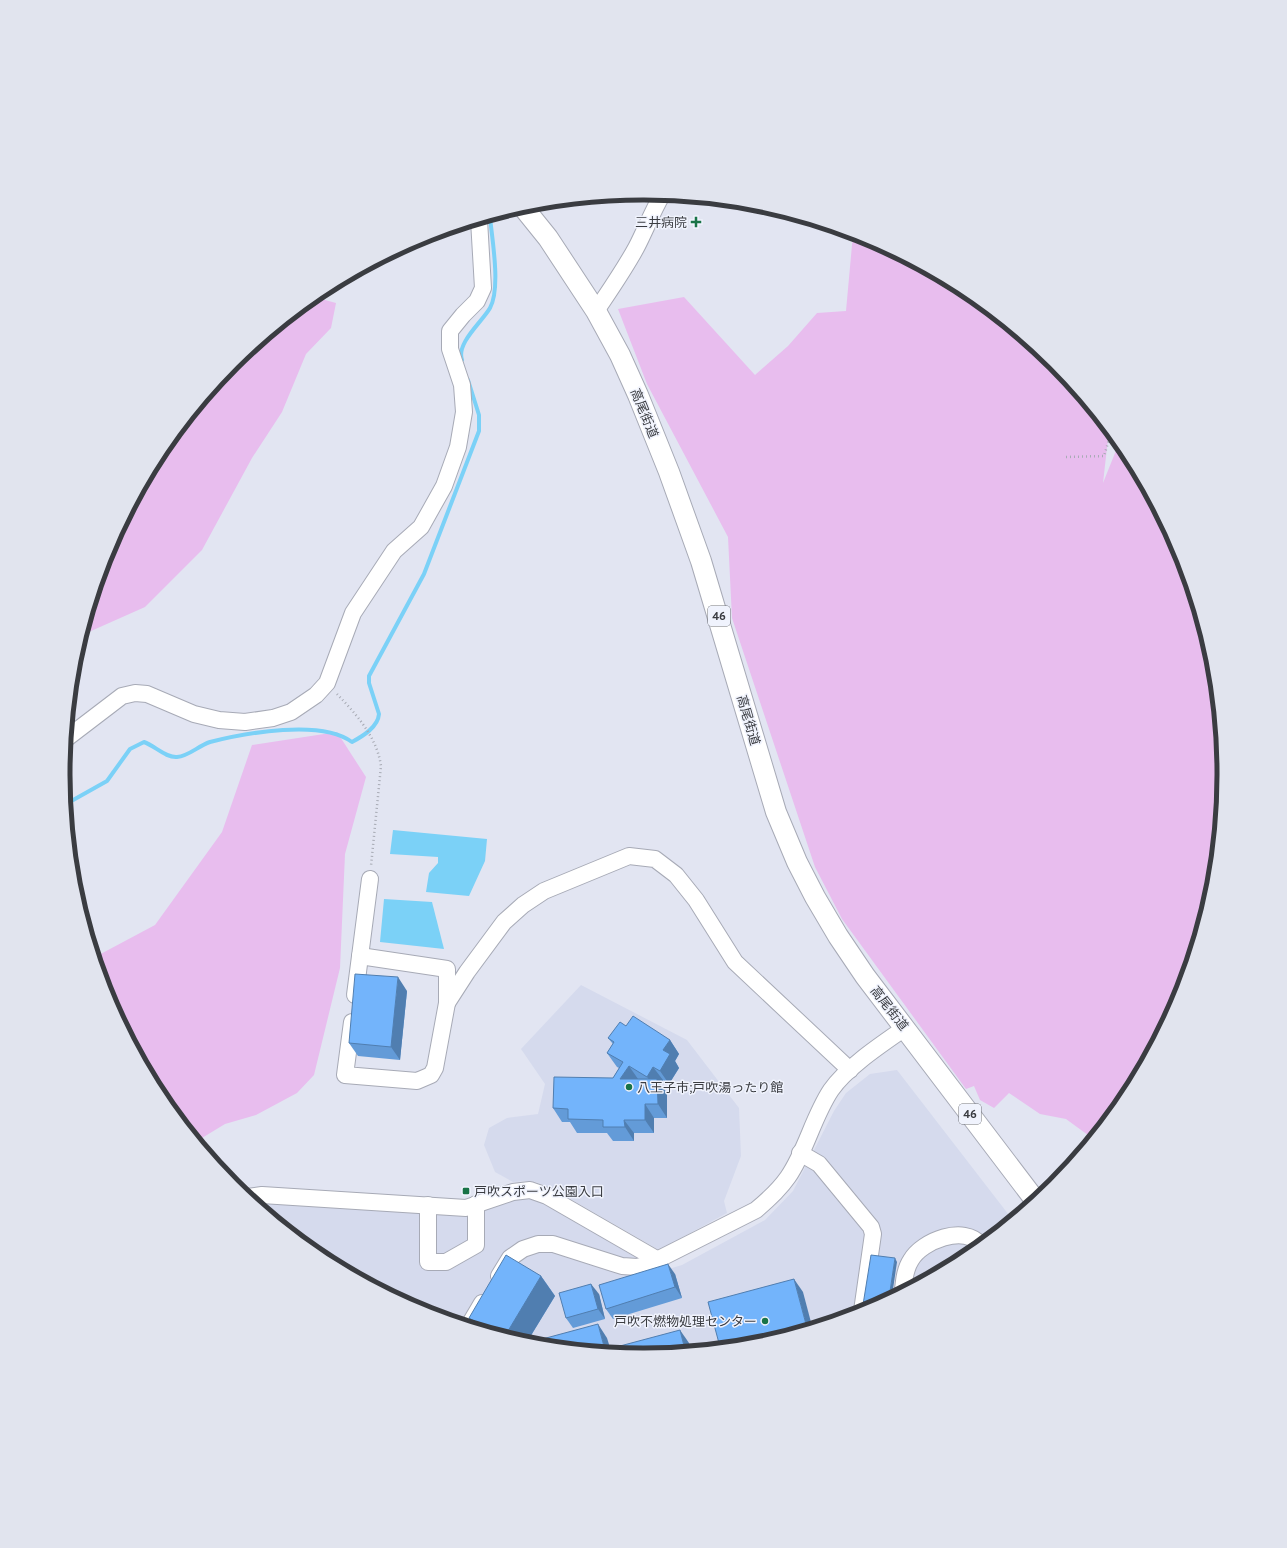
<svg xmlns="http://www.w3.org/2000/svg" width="1287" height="1548" font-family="'PT Sans','Noto Sans JP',sans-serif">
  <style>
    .built { fill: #d5daed }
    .green { fill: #e8bdee }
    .water { fill: #7bd1f7 }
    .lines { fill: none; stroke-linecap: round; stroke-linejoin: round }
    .stream { stroke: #7bd1f7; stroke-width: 4 }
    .minor-casing { stroke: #a7aab6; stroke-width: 18 }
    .major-casing { stroke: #a7aab6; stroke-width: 22 }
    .path { stroke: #a8abb5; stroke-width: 2.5; stroke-dasharray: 1 3; stroke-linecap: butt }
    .minor { stroke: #fff; stroke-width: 16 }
    .major { stroke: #fff; stroke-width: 20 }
    .wall { fill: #639bd8 }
    .shaded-wall { fill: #507eb0 }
    .building { fill: #73b4fb; stroke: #507eb0 }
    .poi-dot { fill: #197347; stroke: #f0f3fd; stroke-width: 1.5 }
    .labels { text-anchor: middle; stroke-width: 3; stroke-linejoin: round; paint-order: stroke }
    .shield { fill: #f0f3fd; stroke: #717379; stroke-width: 1 }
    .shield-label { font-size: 12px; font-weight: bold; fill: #3a3c41 }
    .poi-label { font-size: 13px; fill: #3a3c41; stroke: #f0f3fd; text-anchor: end }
    .street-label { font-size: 13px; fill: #3a3c41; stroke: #f0f3fd }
    .rim { fill: none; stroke: #3a3c41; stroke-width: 5 }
  </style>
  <rect width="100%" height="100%" fill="#e2e5f2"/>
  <!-- built -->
  <g class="built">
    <polygon points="581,985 687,1040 739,1108 741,1156 724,1201 727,1213 659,1250 555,1190 536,1182 525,1181 513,1182 495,1172 484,1145 489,1128 507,1118 538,1114 545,1084 521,1049"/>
    <polygon points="897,1070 1012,1219 966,1257 865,1310 757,1343 643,1354 530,1343 421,1310 321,1257 255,1203 468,1214 516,1197 540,1199 628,1253 662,1271 682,1265 765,1220 793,1191 834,1111 846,1093 870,1074"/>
  </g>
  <!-- green -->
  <g class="green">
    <polygon points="853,234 866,238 966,291 1054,364 1109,430 1103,483 1119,443 1126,452 1180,552 1213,661 1224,774 1213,887 1180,996 1126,1097 1092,1138 1066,1119 1040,1114 1009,1093 994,1108 980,1100 974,1086 966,1089 842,919 815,867 732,618 728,537 647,384 618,309 684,297 755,375 788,346 817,313 846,311"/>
    <polygon points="314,297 336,303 331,328 306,354 282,412 252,458 202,550 145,607 82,635 107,552 161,451 233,363"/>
    <polygon points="337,732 366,777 345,854 340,968 314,1075 297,1093 256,1115 225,1124 197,1141 161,1096 107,996 95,957 155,925 222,832 252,745"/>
  </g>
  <!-- water -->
  <g class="water">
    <polygon points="393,830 487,839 485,861 469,896 426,892 429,873 438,863 438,857 390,854"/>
    <polygon points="384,899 432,902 444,949 380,942"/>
  </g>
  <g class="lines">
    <!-- stream -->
    <g class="stream">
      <path d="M462 360C456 343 482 322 490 308 501 288 492 239 490 217"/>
      <path d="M66 804 107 781 130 749 144 742C155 746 166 758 177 757 189 756 198 746 210 742 246 733 321 719 352 742 363 736 378 727 379 714L369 683V676L424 574 479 431V415L468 380"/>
    </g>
    <defs>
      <g id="minor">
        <path d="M596 311C610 290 624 270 636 248 645 231 652 212 662 195"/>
        <polyline points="67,738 122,696 135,693 147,694 194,714 219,720 245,722 273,718 291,712 316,695 327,683 353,613 394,551 421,527 444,486 458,447 464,412 462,385 450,349 450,331 463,315 477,301 483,288 479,220"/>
        <polyline points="355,995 370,879"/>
        <polyline points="447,1003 467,972 504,922 523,905 544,891 629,856 655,859 676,875 696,900 735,962 850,1070"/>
        <polyline points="352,1022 345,1075 417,1081 431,1075 435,1068 447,1003 447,969 360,956"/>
        <polyline points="800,1153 819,1164 871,1227 873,1234 862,1311"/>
        <polyline points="248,1197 262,1195 466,1208 513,1192 530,1190 547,1196 658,1260"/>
        <polyline points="428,1205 428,1262 446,1262 476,1245 476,1204"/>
        <path d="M499 1276 510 1258 523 1249 538 1244H553L622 1266 637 1267 649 1264 756 1210C768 1200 779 1190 788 1177 806 1151 813 1117 831 1090 847 1067 882 1044 905 1028"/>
        <path d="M903 1290C904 1280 905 1269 911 1260 922 1241 964 1224 981 1245"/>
        <polyline points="469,1325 482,1303"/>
      </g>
      <polyline id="major" points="523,207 548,238 596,311 620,355 638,395 669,472 701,561 776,812 797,862 815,897 838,936 865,976 1035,1200"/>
    </defs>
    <!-- minor casing -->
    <use href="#minor" class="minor-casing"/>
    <!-- major casing -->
    <use href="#major" class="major-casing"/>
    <!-- path -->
    <g class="path">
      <polyline points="1066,457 1104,456 1111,433"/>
      <path d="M337 694C356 714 377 737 381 766L371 866"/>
    </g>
    <!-- minor -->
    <use href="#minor" class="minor"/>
    <!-- major -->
    <use href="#major" class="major"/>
  </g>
  <!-- wall -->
  <g class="wall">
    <polygon points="407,991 400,1060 358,1056 349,1043"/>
    <polygon points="626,1026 670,1040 679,1054 675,1061 679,1068 669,1084 663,1080 660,1084 667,1093 667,1118 654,1118 654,1133 634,1133 634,1141 613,1141 607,1133 577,1133 570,1122 562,1122 553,1108 613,1078 619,1068 617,1067 607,1053 613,1044 608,1038"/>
    <polygon points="675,1274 682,1298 613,1319 606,1309"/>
    <polygon points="541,1276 555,1296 527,1342 475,1327 469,1318"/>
    <polygon points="599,1294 605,1319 573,1328 566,1318"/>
  </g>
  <!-- shaded-wall -->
  <g class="shaded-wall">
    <polygon points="398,977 407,991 400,1060 391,1047"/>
    <polygon points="670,1040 679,1054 675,1061 679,1068 669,1084 660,1071 663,1050"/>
    <polygon points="629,1066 638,1079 620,1079"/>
    <polygon points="653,1067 663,1080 660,1084 667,1093 667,1118 658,1104 657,1090 647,1077"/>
    <polygon points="645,1104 654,1118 654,1133 645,1120"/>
    <polygon points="624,1120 634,1133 634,1141 625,1127"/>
    <polygon points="895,1258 897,1262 892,1296 889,1298"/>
    <polygon points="668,1264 675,1274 682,1298 675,1287"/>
    <polygon points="541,1276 555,1296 527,1342 505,1336"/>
    <polygon points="794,1279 803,1292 812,1326 807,1328"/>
    <polygon points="591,1284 599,1294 605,1319 598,1309"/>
    <polygon points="598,1324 607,1338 611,1351 605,1350"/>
    <polygon points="680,1330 689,1343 691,1350 685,1350"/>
  </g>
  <!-- building -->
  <g class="building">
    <polygon points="355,974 398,977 391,1047 349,1043"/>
    <polygon points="633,1016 670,1040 663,1050 670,1054 660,1071 653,1067 647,1077 629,1066 620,1079 657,1079 658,1104 645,1104 645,1120 624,1120 625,1127 603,1127 603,1120 568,1119 568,1109 553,1108 554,1077 613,1078 623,1062 607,1053 614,1042 608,1038 620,1022 626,1026"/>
    <polygon points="506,1255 541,1276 505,1336 493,1332 469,1318"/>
    <polygon points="871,1255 895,1258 889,1298 865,1310 862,1311"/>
    <polygon points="668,1264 675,1287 606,1309 599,1285"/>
    <polygon points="794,1279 807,1328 757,1343 720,1347 708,1302"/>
    <polygon points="591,1284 598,1309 566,1318 559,1293"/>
    <polygon points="598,1324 605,1350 680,1330 685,1350 643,1354 536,1344 535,1341"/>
  </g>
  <!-- markers -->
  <g class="poi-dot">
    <path d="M694 216h4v4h4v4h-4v4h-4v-4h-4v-4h4z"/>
    <circle cx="629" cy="1087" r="4"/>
    <rect x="462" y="1187" width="8" height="8" rx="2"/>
    <circle cx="765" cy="1321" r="4"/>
  </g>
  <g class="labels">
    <!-- shield labels -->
    <g class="shield">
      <rect x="708" y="606" width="22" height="20" rx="3"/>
      <rect x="959" y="1104" width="22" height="20" rx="3"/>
    </g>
    <g class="shield-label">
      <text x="719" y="620">46</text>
      <text x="970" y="1118">46</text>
    </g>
    <!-- poi labels -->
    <g class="poi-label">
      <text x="687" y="227">三井病院</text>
      <text x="637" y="1092" text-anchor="start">八王子市;戸吹湯ったり館</text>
      <text x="474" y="1196" text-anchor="start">戸吹スポーツ公園入口</text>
      <text x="757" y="1326">戸吹不燃物処理センター</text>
    </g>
    <!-- street labels -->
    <g class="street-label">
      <text transform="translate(645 413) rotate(68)" y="5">高尾街道</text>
      <text transform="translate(749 720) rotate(74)" y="5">高尾街道</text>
      <text transform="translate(890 1008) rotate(52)" y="5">高尾街道</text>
    </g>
  </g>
  <!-- crop -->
  <path d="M0 0H1287V1548H0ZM643 200H644A573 573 0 0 1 1217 773V775A573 573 0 0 1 644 1348H643A573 573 0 0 1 70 775V773A573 573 0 0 1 643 200Z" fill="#e1e4ee" fill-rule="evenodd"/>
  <path class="rim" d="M643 200H644A573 573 0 0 1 1217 773V775A573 573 0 0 1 644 1348H643A573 573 0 0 1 70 775V773A573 573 0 0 1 643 200Z"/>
</svg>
